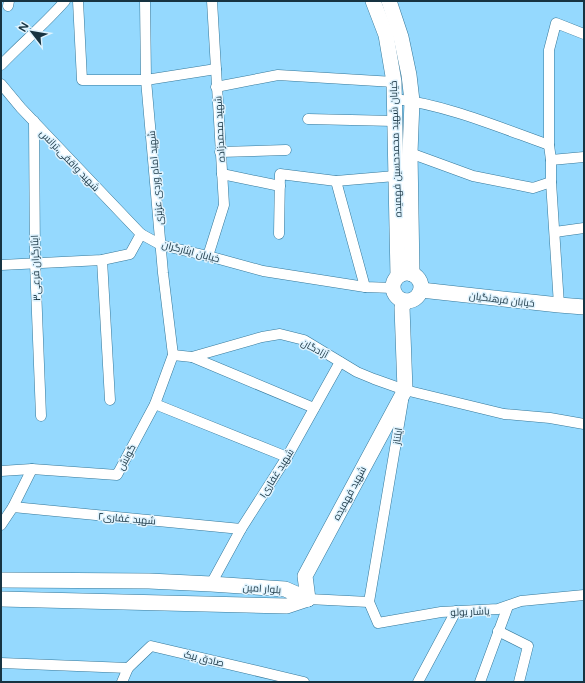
<svg xmlns="http://www.w3.org/2000/svg" width="585" height="683" font-family="'Varela Round',Cairo,sans-serif">
  <style>
    .lines { fill: none; stroke-linecap: round; stroke-linejoin: round }
    .street-casing { stroke: #35789a; stroke-width: 11 }
    .secondary-casing { stroke: #35789a; stroke-width: 16 }
    .street { stroke: #fff; stroke-width: 10 }
    .secondary { stroke: #fff; stroke-width: 15 }
    .labels { text-anchor: middle; stroke-width: 3; stroke-linejoin: round; paint-order: stroke }
    .street-label { font-size: 10px; fill: #173341; stroke: #dff3fe }
  </style>
  <rect width="100%" height="100%" fill="#95d9fe"/>
  <g class="lines">
    <defs>
      <g id="street">
        <polyline points="78,1 82,80 146,80 216,69"/>
        <polyline points="8,6 9,1"/>
        <path d="M1 65C22 43 45 24 65 1"/>
        <polyline points="1,84 21,108 141,234"/>
        <polyline points="216,87 278,75 394,82"/>
        <path d="M395 99C444 104 501 128 549 145"/>
        <polyline points="308,119 394,121"/>
        <polyline points="34,121 35,262 41,416"/>
        <polyline points="220,152 286,150"/>
        <polyline points="410,153 473,176 533,188 551,182 551,160 549,145 549,50 556,23 584,34"/>
        <polyline points="551,160 584,157"/>
        <polyline points="222,174 280,186"/>
        <polyline points="336,181 365,287"/>
        <polyline points="551,182 559,305"/>
        <polyline points="555,232 584,228"/>
        <polyline points="279,234 280,174 336,181 395,176"/>
        <polyline points="208,256 224,205 212,1"/>
        <polyline points="102,260 110,400"/>
        <polyline points="1,265 102,260 130,254 141,234 161,245 208,256 263,271 365,287 393,288"/>
        <polyline points="173,355 192,357 262,337 280,334 304,340 357,372 374,379 405,390 504,414 550,418 584,424"/>
        <polyline points="192,357 314,408"/>
        <polyline points="155,404 287,457"/>
        <polyline points="1,471 32,469 117,475 155,404 173,355 163,273 146,80 145,1"/>
        <polyline points="13,507 241,529"/>
        <polyline points="1,525 13,507 32,469"/>
        <polyline points="211,584 241,529 287,457 340,362"/>
        <polyline points="308,599 369,602 403,401"/>
        <polyline points="369,602 378,623 441,612 498,609 521,601 584,595"/>
        <polyline points="498,631 528,646 519,682"/>
        <polyline points="1,663 128,668"/>
        <polyline points="122,682 128,668 151,646 304,682"/>
        <polyline points="418,682 456,611"/>
        <polyline points="480,682 508,606"/>
      </g>
      <g id="secondary">
        <polyline points="373,1 386,35 394,82 398,276"/>
        <polyline points="389,1 401,37 409,75 412,101 410,153 412,274"/>
        <circle cx="407" cy="287" r="14"/>
        <polyline points="421,290 559,305 584,307"/>
        <polyline points="1,580 149,581 211,584 285,589 308,599"/>
        <polyline points="1,599 287,606 308,599"/>
        <polyline points="308,599 305,576 405,390 402,307 406,301"/>
      </g>
    </defs>
    <!-- street casing -->
    <use href="#street" class="street-casing"/>
    <!-- secondary casing -->
    <use href="#secondary" class="secondary-casing"/>
    <!-- street -->
    <use href="#street" class="street"/>
    <!-- secondary -->
    <use href="#secondary" class="secondary"/>
  </g>
  <g class="labels">
    <!-- street labels -->
    <g class="street-label">
      <text transform="translate(219 129) rotate(-93)" y="4">شهید محمدزاده</text>
      <text transform="translate(395 149) rotate(-92)" y="4">خیابان شهید محمدحسین فهمیده</text>
      <text transform="translate(70 160) rotate(46)" y="4">شهید واقفی،ترانس</text>
      <text transform="translate(155 178) rotate(-95)" y="4">شهید امام وردی عزیزی</text>
      <text transform="translate(191 251) rotate(15)" y="4">خیابان ایثارگران</text>
      <text transform="translate(35 268) rotate(-92)" y="4">ایثارگران فرعی۳</text>
      <text transform="translate(502 299) rotate(7)" y="4">خیابان فرهنگیان</text>
      <text transform="translate(315 348) rotate(29)" y="4">آزادگان</text>
      <text transform="translate(397 436) rotate(-81)" y="4">ایلناز</text>
      <text transform="translate(126 457) rotate(-62)" y="4">گونش</text>
      <text transform="translate(276 473) rotate(-58)" y="4">شهید غفاری۱</text>
      <text transform="translate(349 493) rotate(-62)" y="4">شهید فهمیده</text>
      <text transform="translate(127 518) rotate(5)" y="4">شهید غفاری۲</text>
      <text transform="translate(262 588) rotate(4)" y="4">بلوار امین</text>
      <text transform="translate(470 611) rotate(-2)" y="4">یاشار یولو</text>
      <text transform="translate(204 658) rotate(13)" y="4">صادق بیک</text>
    </g>
  </g>
  <!-- border -->
  <rect width="585" height="683" fill="none" stroke="#173341" stroke-width="4"/>
  <!-- north arrow -->
  <g transform="translate(32 32) rotate(301)" stroke="#dff3fe" stroke-width="3" paint-order="stroke">
  <path d="M0-3L7 15L0 10L-7 15Z" fill="#173341"/>
  <text y="-6" font-size="11" font-weight="bold" text-anchor="middle" fill="#173341">N</text>
  </g>
</svg>
